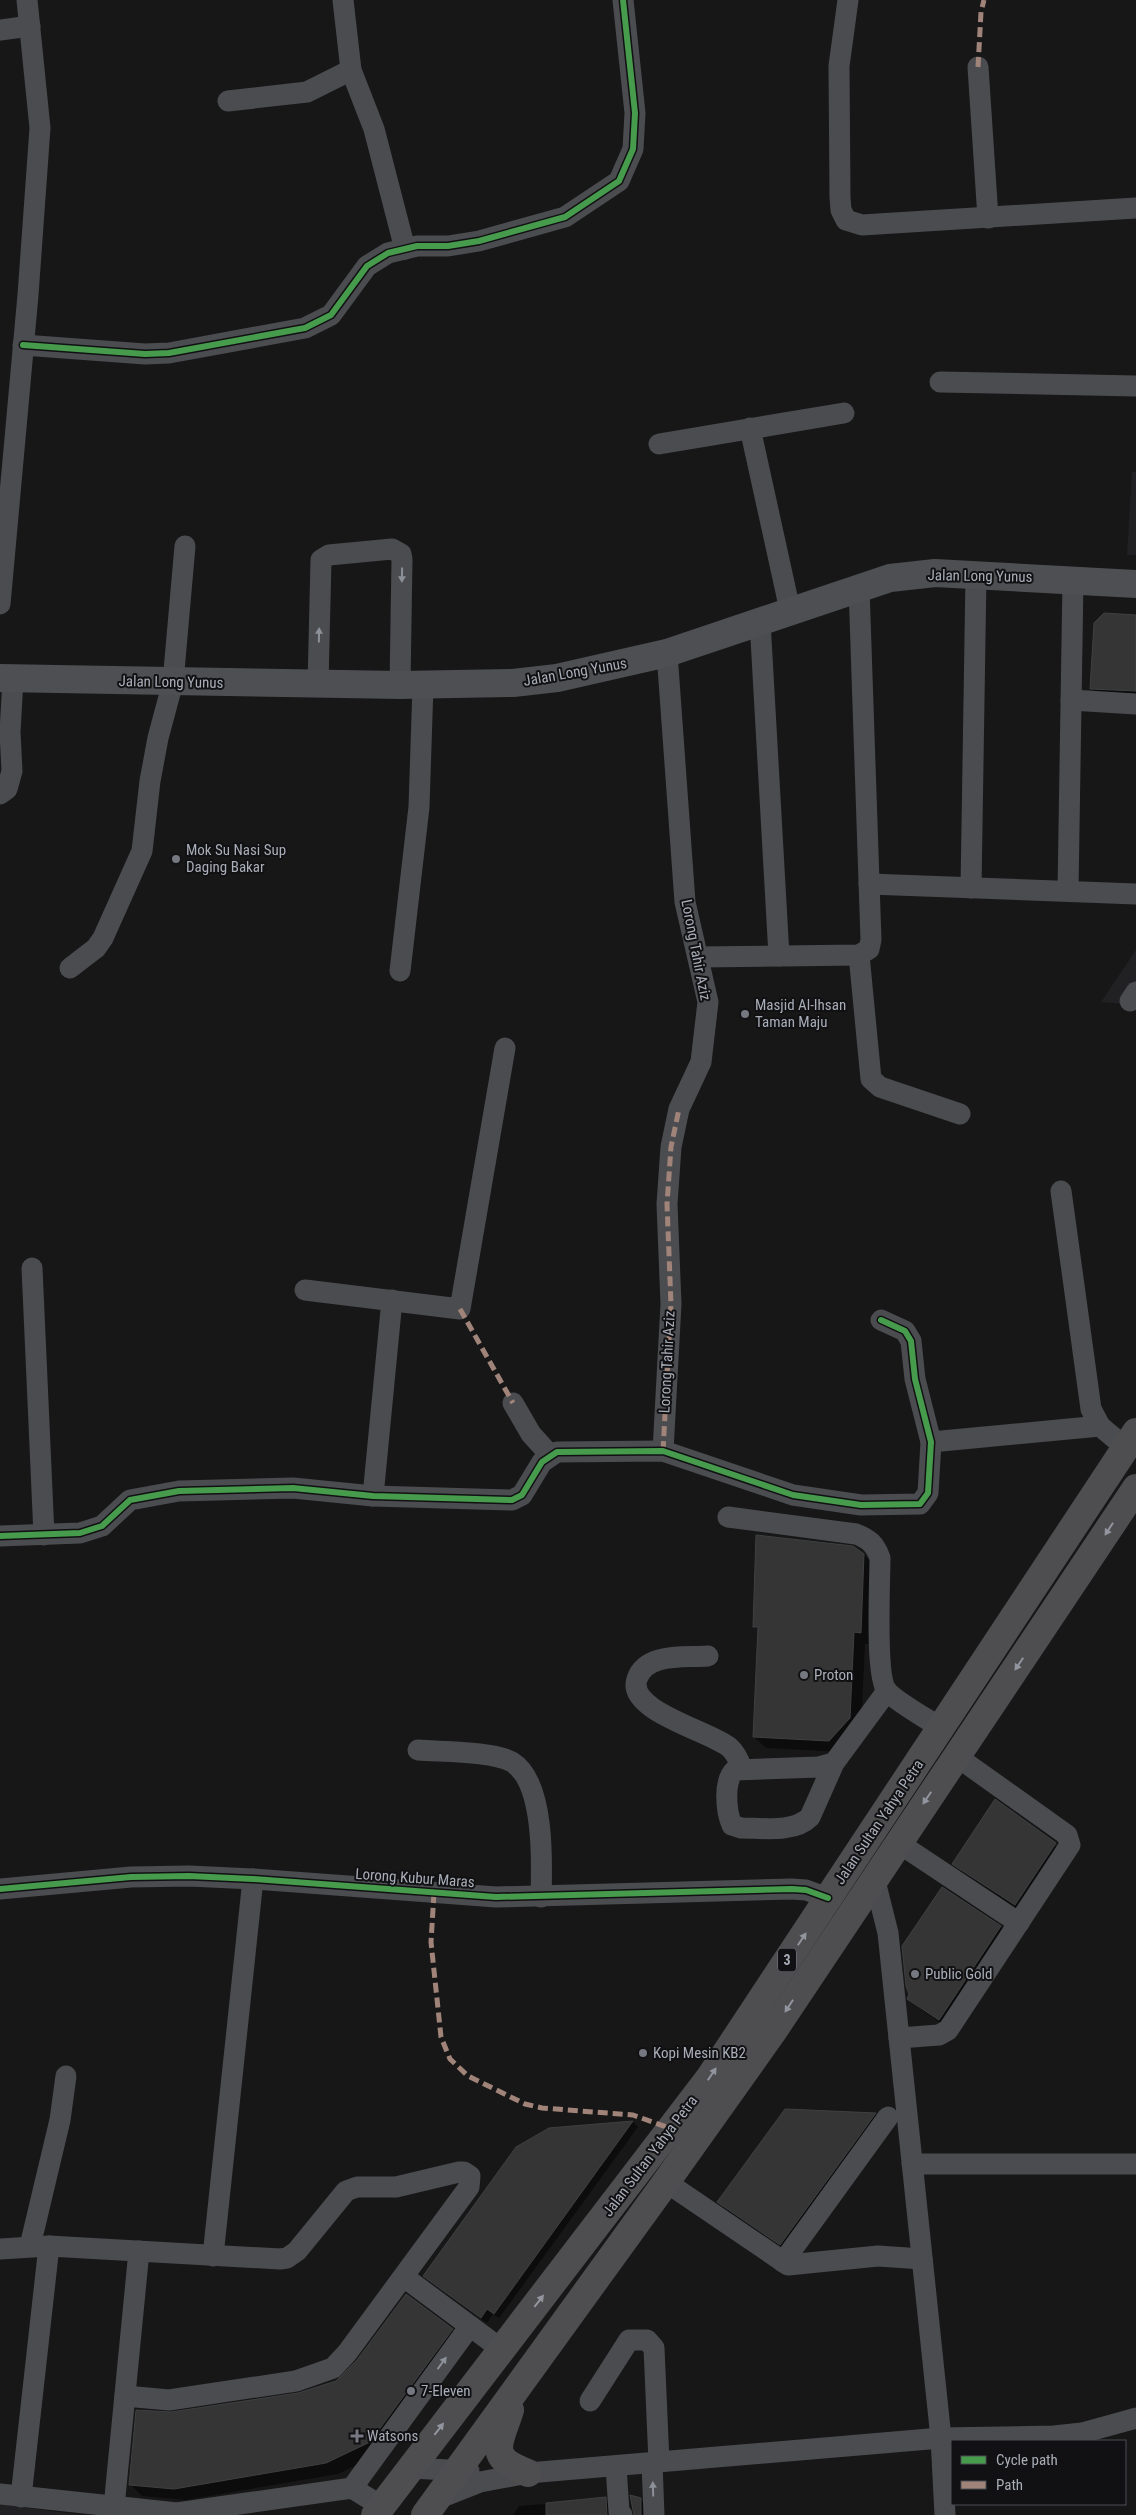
<svg xmlns="http://www.w3.org/2000/svg" width="1136" height="2515" font-family="'Roboto Condensed',sans-serif">
  <style>
    .built { fill: #212123 }
    .shadow { fill: #0007 }
    .building { fill: #353536; stroke: #3f4043 }
    .lines { fill: none; stroke-linecap: round; stroke-linejoin: round }
    .minor { stroke: #4b4c50; stroke-width: 21 }
    .major { stroke: #4d4f52; stroke-width: 28 }
    .highway { stroke: #4e4e51; stroke-width: 28 }
    .quiet { stroke: #a18479; stroke-width: 5; stroke-dasharray: 10 5; stroke-linecap: butt }
    .cycleway-casing { stroke: #111113; stroke-width: 9 }
    .cycleway { stroke: #469c4c; stroke-width: 6 }
    .oneway { fill: #8c9099 }
    .oneway2 { fill: #92959e }
    .poi-dot { fill: #757880; stroke: #111113; stroke-width: 2 }
    .labels { text-anchor: middle; stroke-width: 4; stroke-linejoin: round; paint-order: stroke }
    .shield { fill: #111113; stroke: #7b7e86; stroke-width: 1 }
    .shield-label { font-size: 14px; font-weight: bold; fill: #a8adb8 }
    .street-label { font-size: 15px; fill: #a8adb8; stroke: #111113 }
    .poi-label { font-size: 15px; fill: #a8adb8; stroke: #111113; text-anchor: start }
  </style>
  <rect width="100%" height="100%" fill="#171717"/>
  <!-- built -->
  <g class="built">
    <polygon points="1132,472 1136,472 1136,555 1127,555"/>
    <polygon points="1136,950 1136,1005 1101,1002"/>
    <polygon points="0,2504 79,2515 0,2515"/>
  </g>
  <!-- shadow -->
  <g class="shadow">
    <polygon points="1136,616 1136,699 1100,697 1091,688"/>
    <polygon points="864,1555 876,1567 872,1644 865,1644 861,1730 841,1752 766,1748 754,1737 759,1631 754,1626"/>
    <polygon points="995,1801 1064,1853 1024,1913 963,1872 954,1864"/>
    <polygon points="942,1888 1001,1927 1010,1937 950,2029 919,2008 909,1998"/>
    <polygon points="875,2114 884,2122 789,2252 727,2210 719,2202"/>
    <polygon points="633,2122 638,2127 499,2318 493,2314 487,2323 430,2281 550,2129"/>
    <polygon points="452,2330 463,2341 382,2453 338,2474 186,2500 142,2496 130,2484 171,2414 298,2395 337,2383"/>
    <polygon points="605,2499 621,2515 513,2515 519,2506"/>
    <polygon points="640,2499 656,2515 635,2515"/>
  </g>
  <!-- building -->
  <g class="building">
    <polygon points="1104,613 1136,615 1136,691 1090,689 1094,623"/>
    <polygon points="756,1535 853,1546 864,1554 861,1633 854,1632 850,1718 829,1741 753,1737 758,1627 753,1627"/>
    <polygon points="995,1799 1056,1843 1015,1905 952,1864"/>
    <polygon points="942,1887 1001,1926 939,2020 907,1999 909,1994 906,1986 902,1946"/>
    <polygon points="785,2109 876,2113 780,2245 717,2202"/>
    <polygon points="633,2121 494,2314 487,2309 481,2318 423,2276 516,2147 549,2128"/>
    <polygon points="406,2294 453,2329 370,2442 326,2463 174,2489 129,2485 136,2410 171,2412 298,2393 336,2381 357,2360"/>
    <polygon points="630,2495 641,2498 641,2515 634,2515"/>
    <polygon points="606,2497 607,2515 546,2515 546,2503"/>
  </g>
  <g class="lines">
    <!-- minor -->
    <g class="minor">
      <polyline points="848,0 839,66 840,197 841,210 846,220 862,225 1136,208"/>
      <polyline points="0,30 30,26"/>
      <polyline points="978,67 988,218"/>
      <polyline points="351,70 374,129 405,249"/>
      <polyline points="228,101 307,92 351,70 343,0"/>
      <polyline points="23,345 145,354 169,353 305,328 331,315 367,266 388,253 417,246 448,246 479,241 565,217 619,181 633,149 635,113 623,0"/>
      <polyline points="940,382 1136,386"/>
      <polyline points="750,428 790,610"/>
      <polyline points="659,444 844,413"/>
      <polyline points="0,604 28,295 40,128 27,0"/>
      <polyline points="760,621 779,956"/>
      <polyline points="318,684 321,560 329,555 392,549 401,554 402,559 400,685"/>
      <polyline points="1071,700 1136,704"/>
      <polyline points="0,794 7,789 12,771 10,732 13,679"/>
      <polyline points="869,884 1136,894"/>
      <polyline points="971,888 976,575"/>
      <polyline points="1068,891 1073,580"/>
      <polyline points="859,955 871,1079 880,1087 960,1114"/>
      <polyline points="698,957 859,955 869,949 871,940 859,587"/>
      <polyline points="70,968 96,948 103,938 142,851 150,781 158,738 173,682 185,546"/>
      <polyline points="400,971 419,807 423,685"/>
      <polyline points="1130,1001 1136,992"/>
      <polyline points="1061,1191 1091,1409 1100,1426 1126,1448"/>
      <polyline points="32,1268 44,1535"/>
      <polyline points="305,1290 460,1309 505,1048"/>
      <polyline points="513,1403 531,1434 550,1455"/>
      <polyline points="931,1442 1100,1426"/>
      <polyline points="663,1451 671,1304 667,1204 671,1147 679,1109 701,1062 708,1002 685,902 667,653"/>
      <polyline points="373,1496 392,1300"/>
      <path d="M728 1517 856 1534C869 1539 875 1544 880 1558 880 1581 875 1677 887 1691 895 1701 929 1720 941 1728"/>
      <polyline points="0,1536 80,1533 102,1526 130,1500 179,1491 293,1488 373,1496 512,1500 522,1495 542,1462 557,1452 663,1451 793,1495 861,1505 920,1504 928,1493 931,1442 915,1379 911,1341 905,1331 881,1320"/>
      <path d="M708 1656C685 1658 646 1652 637 1679 626 1711 710 1731 729 1747 736 1753 739 1760 742 1769"/>
      <path d="M418 1750C441 1752 493 1751 512 1762 545 1782 542 1864 541 1897"/>
      <path d="M834 1763 819 1767 735 1770C723 1781 726 1811 732 1825L741 1828C763 1828 794 1833 810 1817L834 1763 887 1691"/>
      <polyline points="897,1842 1019,1923"/>
      <polyline points="874,1877 888,1933 941,2438 945,2515"/>
      <polyline points="0,1889 131,1877 189,1876 253,1879 496,1897 792,1889 806,1890 828,1898"/>
      <polyline points="899,2038 939,2035 948,2030 1070,1845 1067,1835 956,1756"/>
      <polyline points="912,2164 1136,2164"/>
      <polyline points="666,2182 788,2265 878,2256 922,2259"/>
      <polyline points="30,2246 60,2120 66,2076"/>
      <polyline points="0,2249 49,2246 280,2259 287,2258 297,2251 346,2191 357,2187 396,2187 459,2172 464,2172 470,2176 469,2187 347,2353 333,2368 296,2381 169,2400 125,2396"/>
      <polyline points="213,2256 253,1879"/>
      <polyline points="783,2262 888,2117"/>
      <polyline points="404,2277 470,2326"/>
      <polyline points="590,2401 629,2340 647,2340 654,2348 659,2462"/>
      <polyline points="652,2463 654,2515"/>
      <polyline points="616,2466 619,2512 622,2515"/>
      <polyline points="410,2468 469,2471"/>
      <polyline points="352,2488 470,2326 501,2349"/>
      <polyline points="0,2494 177,2513 352,2488 381,2506"/>
      <polyline points="21,2497 49,2246"/>
      <polyline points="437,2499 480,2482 528,2473 941,2438 1054,2436 1082,2433 1136,2418"/>
      <polyline points="114,2507 139,2251"/>
    </g>
    <!-- major -->
    <polyline class="major" points="0,678 400,685 513,683 557,678 667,653 890,578 935,573 1136,584"/>
    <!-- highway -->
    <g class="highway">
      <path d="M510 2410C499 2445 486 2457 528 2473"/>
      <polyline points="375,2515 710,2077 1136,1432"/>
      <polyline points="425,2515 666,2182 772,2033 1136,1488"/>
    </g>
    <!-- quiet -->
    <g class="quiet">
      <polyline points="978,67 981,12 984,0"/>
      <polyline points="460,1309 513,1403"/>
      <polyline points="663,1451 671,1304 667,1204 671,1147 679,1109"/>
      <polyline points="434,1893 431,1942 441,2037 450,2059 468,2076 525,2104 542,2108 633,2115 672,2129"/>
    </g>
    <defs>
      <g id="cycleway">
        <polyline points="23,345 145,354 169,353 305,328 331,315 367,266 388,253 417,246 448,246 479,241 565,217 619,181 633,149 635,113 623,0"/>
        <polyline points="0,1536 80,1533 102,1526 130,1500 179,1491 293,1488 373,1496 512,1500 522,1495 542,1462 557,1452 663,1451 793,1495 861,1505 920,1504 928,1493 931,1442 915,1379 911,1341 905,1331 881,1320"/>
        <polyline points="0,1889 131,1877 189,1876 253,1879 496,1897 792,1889 806,1890 828,1898"/>
      </g>
    </defs>
    <!-- cycleway casing -->
    <use href="#cycleway" class="cycleway-casing"/>
    <!-- cycleway -->
    <use href="#cycleway" class="cycleway"/>
  </g>
  <!-- one-way arrows -->
  <defs><path id="oneway-solid" d="M-6-.8H1V-3.2L6.5 0L1 3.2V.8H-6Z" transform="scale(1.25)"/></defs>
  <g class="oneway">
    <use href="#oneway-solid" transform="translate(402 575) rotate(91)"/>
    <use href="#oneway-solid" transform="translate(319 635) rotate(-89)"/>
    <use href="#oneway-solid" transform="translate(442 2363) rotate(-54)"/>
    <use href="#oneway-solid" transform="translate(653 2489) rotate(-92)"/>
  </g>
  <g class="oneway2">
    <use href="#oneway-solid" transform="translate(1109 1529) rotate(123)"/>
    <use href="#oneway-solid" transform="translate(1019 1664) rotate(124)"/>
    <use href="#oneway-solid" transform="translate(927 1798) rotate(124)"/>
    <use href="#oneway-solid" transform="translate(802 1939) rotate(-56)"/>
    <use href="#oneway-solid" transform="translate(789 2006) rotate(123)"/>
    <use href="#oneway-solid" transform="translate(712 2074) rotate(-56)"/>
    <use href="#oneway-solid" transform="translate(539 2301) rotate(-52)"/>
    <use href="#oneway-solid" transform="translate(439 2429) rotate(-52)"/>
  </g>
  <!-- markers -->
  <g class="poi-dot">
    <circle cx="176" cy="859" r="5"/>
    <circle cx="745" cy="1014" r="5"/>
    <circle cx="804" cy="1675" r="5"/>
    <circle cx="915" cy="1974" r="5"/>
    <circle cx="643" cy="2053" r="5"/>
    <circle cx="411" cy="2391" r="5"/>
    <path d="M354.5 2428.5h5v5h5v5h-5v5h-5v-5h-5v-5h5z"/>
  </g>
  <g class="labels">
    <!-- shield labels -->
    <rect class="shield" x="778" y="1948.5" width="18" height="23" rx="4"/>
    <g class="shield-label">
      <text x="787" y="1965">3</text>
    </g>
    <!-- street labels -->
    <g class="street-label">
      <text transform="translate(980 576) rotate(1)" y="5">Jalan Long Yunus</text>
      <text transform="translate(575 672) rotate(-10)" y="5">Jalan Long Yunus</text>
      <text transform="translate(171 682) rotate(1)" y="5">Jalan Long Yunus</text>
      <text transform="translate(696 950) rotate(79)" y="5">Lorong Tahir Aziz</text>
      <text transform="translate(667 1362) rotate(-87)" y="5">Lorong Tahir Aziz</text>
      <text transform="translate(879 1822) rotate(-56)" y="5">Jalan Sultan Yahya Petra</text>
      <text transform="translate(415 1878) rotate(4)" y="5">Lorong Kubur Maras</text>
      <text transform="translate(650 2156) rotate(-53)" y="5">Jalan Sultan Yahya Petra</text>
    </g>
    <!-- poi labels -->
    <g class="poi-label">
      <text x="186" y="855">Mok Su Nasi Sup<tspan x="186" dy="17">Daging Bakar</tspan></text>
      <text x="755" y="1010">Masjid Al-Ihsan<tspan x="755" dy="17">Taman Maju</tspan></text>
      <text x="814" y="1680">Proton</text>
      <text x="925" y="1979">Public Gold</text>
      <text x="653" y="2058">Kopi Mesin KB2</text>
      <text x="421" y="2396">7-Eleven</text>
      <text x="367" y="2441">Watsons</text>
    </g>
  </g>
  <!-- legend -->
  <rect x="951" y="2440" width="175" height="65" fill="#111113" stroke="#4d4f55"/>
  <rect x="961" y="2456" width="25" height="8" fill="#469c4c" stroke="#4d4f55"/>
  <text x="996" y="2465" font-size="15" fill="#a8adb8">Cycle path</text>
  <rect x="961" y="2481" width="25" height="8" fill="#a18479" stroke="#4d4f55"/>
  <text x="996" y="2490" font-size="15" fill="#a8adb8">Path</text>
</svg>
